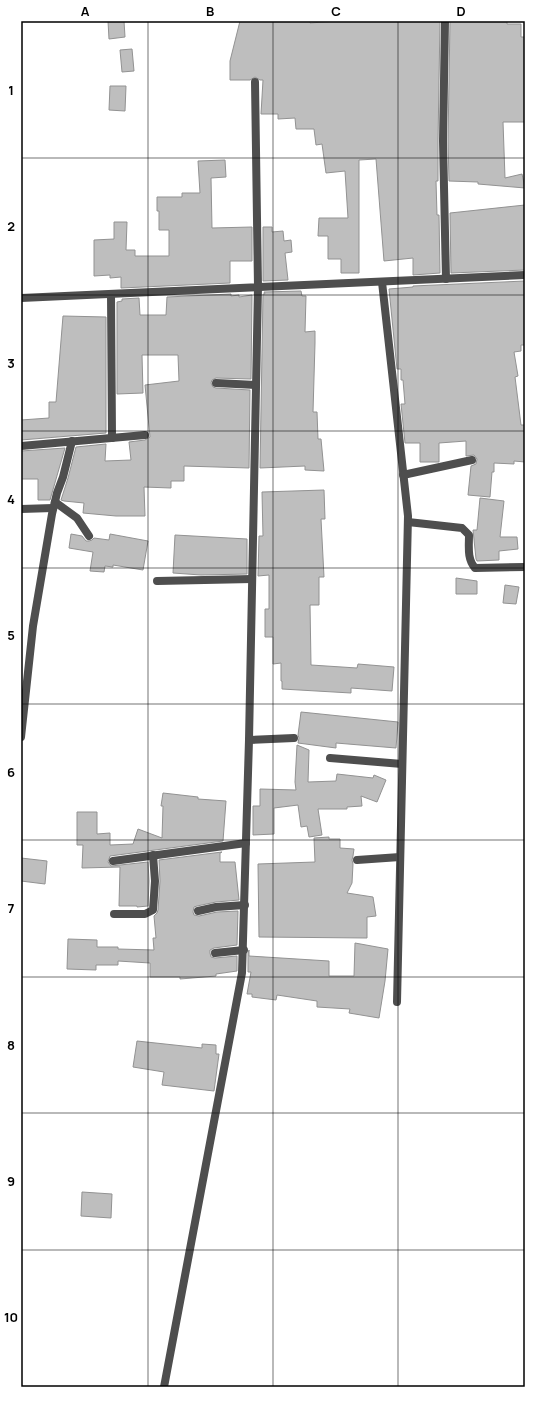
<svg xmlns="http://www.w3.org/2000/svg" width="546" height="1408" font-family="Manrope,sans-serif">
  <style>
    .building { fill: #bebebe; stroke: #929292 }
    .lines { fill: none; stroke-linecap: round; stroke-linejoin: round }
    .service { stroke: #4e4e4e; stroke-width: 8 }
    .minor { stroke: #4e4e4e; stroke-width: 8 }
    .grid { fill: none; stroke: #000; stroke-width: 1; stroke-opacity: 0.55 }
    .neatline { fill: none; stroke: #000; stroke-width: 1.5 }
    .grid-label { font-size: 13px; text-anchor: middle; font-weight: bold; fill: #000 }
  </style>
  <rect width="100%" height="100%" fill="#fff"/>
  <!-- building -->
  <g class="building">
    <polygon points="108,21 124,21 125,37 109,39"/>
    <polygon points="240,21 310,21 310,23 336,21 440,21 438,141 438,181 436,181 437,215 439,215 440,273 413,275 413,258 384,261 376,159 359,160 359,273 341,273 341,259 328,259 328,236 318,236 319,218 348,218 345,171 326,173 322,144 316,145 314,129 296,129 295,118 278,119 278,114 261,114 263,80 260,80 255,77 250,80 230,80 230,61"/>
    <polygon points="450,21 507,21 507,24 521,24 521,37 525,37 525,122 503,122 505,178 522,174 525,188 478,184 478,182 449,181 448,141"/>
    <polygon points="132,49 134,71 122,72 120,50"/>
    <polygon points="110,86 126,86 125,111 109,110"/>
    <polygon points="225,160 226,177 211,178 212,228 252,227 252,261 230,261 230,283 121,288 121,277 110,278 110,275 94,276 94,240 114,239 114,222 127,222 126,250 135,250 135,256 169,256 169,230 159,230 159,211 157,211 157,197 182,197 182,193 200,193 198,161"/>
    <polygon points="525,205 525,270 451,273 450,213"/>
    <polygon points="263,227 272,227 272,232 283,231 284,241 291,240 292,252 285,253 288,280 263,281"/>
    <polygon points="525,281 525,345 521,345 521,351 514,352 518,376 515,377 521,425 525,425 525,462 514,461 514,464 494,463 494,472 492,472 490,497 468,495 471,466 476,464 477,459 474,455 466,456 466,441 439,443 439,462 420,462 420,443 405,443 401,404 405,404 403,380 401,380 401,369 397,369 389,289 413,287 413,286"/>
    <polygon points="301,291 302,296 306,296 305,332 315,331 315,343 313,412 317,412 318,439 321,439 324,471 305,470 305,466 260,468 263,294 265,294 264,292"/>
    <polygon points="231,294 231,296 239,295 239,297 252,295 251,379 216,378 212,380 211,383 213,387 216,388 250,390 249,468 184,466 184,481 171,481 171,488 144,487 145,516 116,516 83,513 84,503 64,501 61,500 68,478 76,447 106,444 105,461 131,460 129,442 145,440 150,437 145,385 179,381 178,355 142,355 143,393 117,394 117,302 122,301 122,299 139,298 140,315 166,315 167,297"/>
    <polygon points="63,316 106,317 106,433 21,440 21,420 49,418 49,402 56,402"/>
    <polygon points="65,448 50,500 38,500 38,479 21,479 21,451"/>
    <polygon points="324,490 325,519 321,519 324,577 319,577 319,605 310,605 311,665 357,668 358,664 394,667 392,691 351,688 351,693 282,689 282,681 281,681 281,663 273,664 273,637 265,637 265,609 269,609 269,575 258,576 259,536 263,536 262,492"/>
    <polygon points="480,498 504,501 500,537 517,537 518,549 499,551 499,560 477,561 476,559 473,530 477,530"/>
    <polygon points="71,534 82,536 86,541 89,541 92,540 94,538 109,540 110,534 148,541 143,570 113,565 113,567 105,566 104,572 90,571 93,552 69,548"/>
    <polygon points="175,535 247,539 247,574 201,575 173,573"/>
    <polygon points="456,578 477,581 477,594 456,594"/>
    <polygon points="505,585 519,587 516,604 503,603"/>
    <polygon points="301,712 398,722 396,748 336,743 336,748 298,743 299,738 298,735"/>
    <polygon points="297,745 309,750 308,782 336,781 337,774 373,778 374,775 386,780 377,802 361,796 362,806 347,807 347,809 318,809 322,835 309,837 307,826 301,827 298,805 274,808 274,834 253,835 253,806 260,806 260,789 296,790 295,782"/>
    <polygon points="163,793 198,797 198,799 226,801 223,841 110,856 108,862 111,866 148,862 149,881 148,906 137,907 137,906 119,906 120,867 82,868 83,845 77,845 77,812 97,812 97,834 110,833 110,845 133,844 138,829 162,838 163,806 161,806"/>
    <polygon points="329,837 329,839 340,839 340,848 354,849 353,856 352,860 353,864 352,883 347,893 373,897 376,916 367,917 367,938 259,937 258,864 315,862 314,838"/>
    <polygon points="222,852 220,853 220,862 235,862 239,900 216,902 197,906 194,907 193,912 194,915 199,916 217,912 238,911 237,945 214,948 210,950 210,953 211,957 215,958 237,956 237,971 216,974 216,976 180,979 180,977 150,977 150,963 118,961 118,965 96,965 96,970 67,969 68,939 97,940 97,947 118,947 118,949 154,950 153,938 156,938 154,916 157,913 158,910 160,881 159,860"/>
    <polygon points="21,858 47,861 45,884 21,881"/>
    <polygon points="355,943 388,949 385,981 379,1018 349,1013 350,1009 317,1007 317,1001 277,995 276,1000 252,997 252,994 247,994 251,972 248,972 248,953 249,950 249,956 329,961 329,976 354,976"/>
    <polygon points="137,1041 202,1048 202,1044 216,1045 216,1054 219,1054 214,1091 162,1085 164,1072 133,1067"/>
    <polygon points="82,1192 112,1194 111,1218 81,1216"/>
  </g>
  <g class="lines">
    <!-- service -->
    <g class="service">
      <polyline points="216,383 256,385"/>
      <polyline points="55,502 77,518 89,536"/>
      <polyline points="157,581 252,579"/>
      <polyline points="249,740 294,738"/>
      <polyline points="330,758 402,764"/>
      <polyline points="357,860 400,857"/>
      <polyline points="198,911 216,907 245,905"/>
      <polyline points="215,953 244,950"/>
    </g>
    <!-- minor -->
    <g class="minor">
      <polyline points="445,21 443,141 446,279"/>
      <polyline points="382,282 408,516 397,1002"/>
      <polyline points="111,294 112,438"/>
      <polyline points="21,298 525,275"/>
      <polyline points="21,446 145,435"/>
      <polyline points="403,475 472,460"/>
      <polyline points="21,509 53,508"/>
      <path d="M408 522 462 528 469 535C469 547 467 559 475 568L525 567"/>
      <polyline points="21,737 33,626 52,514 57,493 63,477 72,441"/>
      <polyline points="113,861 246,843"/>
      <polyline points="114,914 145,914 153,910 155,881 153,855"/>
      <polyline points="164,1387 242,973 249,740 258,287 255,82"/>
    </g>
  </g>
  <!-- grid -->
  <path class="grid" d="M148 21V1387M273 21V1387M398 21V1387M21 158H525M21 295H525M21 431H525M21 568H525M21 704H525M21 840H525M21 977H525M21 1113H525M21 1250H525"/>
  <!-- border -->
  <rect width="546" height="1408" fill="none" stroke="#ffffff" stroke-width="44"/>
  <rect x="22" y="22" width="502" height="1364" class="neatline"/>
  <g class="grid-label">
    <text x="85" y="16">A</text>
    <text x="210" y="16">B</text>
    <text x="336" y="16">C</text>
    <text x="461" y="16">D</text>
    <text x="11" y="95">1</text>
    <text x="11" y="231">2</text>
    <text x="11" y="368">3</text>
    <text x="11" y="504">4</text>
    <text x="11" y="640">5</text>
    <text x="11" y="777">6</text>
    <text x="11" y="913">7</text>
    <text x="11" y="1050">8</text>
    <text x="11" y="1186">9</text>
    <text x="11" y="1322">10</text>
  </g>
</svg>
